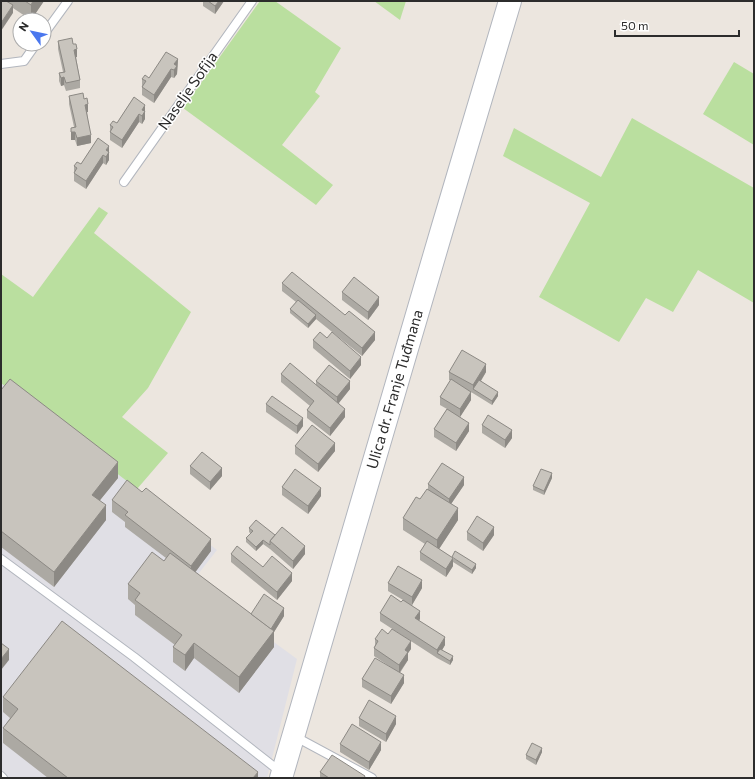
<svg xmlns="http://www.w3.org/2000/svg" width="755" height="779" font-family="Commissioner,sans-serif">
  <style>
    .industrial { fill: #e0dfe5 }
    .green { fill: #badf9f }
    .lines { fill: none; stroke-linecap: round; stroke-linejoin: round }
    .lane-casing { stroke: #b2b6be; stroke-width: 10 }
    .secondary-casing { stroke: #b2b6be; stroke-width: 24 }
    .lane { stroke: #fff; stroke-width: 8 }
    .secondary { stroke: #fff; stroke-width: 22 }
    .wall { fill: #aca9a3 }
    .shaded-wall { fill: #8c8984 }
    .building { fill: #c8c4bd; stroke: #8c8984 }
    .labels { text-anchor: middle; stroke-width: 3; stroke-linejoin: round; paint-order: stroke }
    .street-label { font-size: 15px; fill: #2c2c2c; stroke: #fff }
  </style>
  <rect width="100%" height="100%" fill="#ece6df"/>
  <!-- industrial -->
  <polygon class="industrial" points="1,383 217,550 192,582 297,659 267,778 1,778"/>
  <!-- green -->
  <g class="green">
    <polygon points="260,1 275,1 341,48 315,92 320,96 282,145 333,185 316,205 183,108"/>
    <polygon points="375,1 406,1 400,20 374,1"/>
    <polygon points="734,62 754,74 754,145 703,114"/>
    <polygon points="632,118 754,188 754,303 698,270 673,312 646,298 619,342 539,297 590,203 503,156 514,128 601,177"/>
    <polygon points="99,207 108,213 94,233 191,312 148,388 122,417 168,453 137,489 1,383 1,274 33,297"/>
  </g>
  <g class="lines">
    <defs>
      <g id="lane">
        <polyline points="44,34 68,1"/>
        <polyline points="1,64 24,61 36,44"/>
        <polyline points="124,182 252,1"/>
        <polyline points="1,559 134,657 282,773"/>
        <polyline points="294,736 372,778"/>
        <polyline points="1,776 3,778"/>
      </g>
      <g id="secondary">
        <path id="s1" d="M281 778 443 226 510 1"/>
      </g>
    </defs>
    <!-- lane casing -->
    <use href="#lane" class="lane-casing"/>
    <!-- secondary casing -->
    <use href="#secondary" class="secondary-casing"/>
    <!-- lane -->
    <use href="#lane" class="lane"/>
    <!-- secondary -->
    <use href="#secondary" class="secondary"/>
  </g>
  <!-- wall -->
  <g class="wall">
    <polygon points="1,1 44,1 31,20 13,8 13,13"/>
    <polygon points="203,1 224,1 215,14 203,6"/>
    <polygon points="58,41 73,44 77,57 76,57 80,80 80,88 66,91 64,85 61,86 59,81 59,73 63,72 58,49"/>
    <polygon points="178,59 177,74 174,78 171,77 154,103 142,95 142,79 149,78"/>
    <polygon points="69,96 84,99 88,112 87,112 91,143 77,146 75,140 71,140 71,128 74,127 69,104"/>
    <polygon points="134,97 145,113 145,119 142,124 139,122 122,148 110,140 110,125 117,123"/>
    <polygon points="98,138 109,154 109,160 106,165 103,163 86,189 74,181 74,166 81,164"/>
    <polygon points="282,283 375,340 362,356 316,319 308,328 290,313 290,309 296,302 282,291"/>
    <polygon points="342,292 379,305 368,320 342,300"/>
    <polygon points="327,338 361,365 350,379 313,348 313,340"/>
    <polygon points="449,372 486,372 481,381 498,396 492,405 471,392 471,400 460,417 469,431 456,451 434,437 434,429 447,409 440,405 440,397 451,380 449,380"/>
    <polygon points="281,374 316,385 316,381 350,389 339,403 345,417 330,436 307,418 307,410 310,406 281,382"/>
    <polygon points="1,390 118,478 100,500 106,520 54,587 1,547"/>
    <polygon points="266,404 303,426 297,434 266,412"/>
    <polygon points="482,425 512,438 505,448 482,433"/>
    <polygon points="295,446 335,451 318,472 295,454"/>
    <polygon points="190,466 222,476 210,490 190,474"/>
    <polygon points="552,478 544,495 533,490 533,486"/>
    <polygon points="428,484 464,485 451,504 458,520 439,549 452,558 476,568 472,574 453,562 453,566 446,577 420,560 420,552 425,544 403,530 403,518 420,499 428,489"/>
    <polygon points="282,487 321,496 308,514 282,495"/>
    <polygon points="112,500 211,551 195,572 251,614 284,616 274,632 274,647 239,693 194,658 185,671 173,662 173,647 175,645 135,615 135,605 128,599 128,584 164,561 166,558 125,527 125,522 112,512"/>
    <polygon points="249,528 275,535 305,554 293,569 270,549 263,544 256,551 246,542 246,538 251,534 249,532"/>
    <polygon points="467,532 494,535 483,551 467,540"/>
    <polygon points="231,554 292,581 277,600 231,562"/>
    <polygon points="388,583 422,588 412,605 420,619 419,620 445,645 442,650 453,660 450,665 437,658 380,621 380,613 401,602 403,600 388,591"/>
    <polygon points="375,639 411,649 408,653 408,660 400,673 404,683 391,704 362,687 362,679 395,670 374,656 374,648 375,645"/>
    <polygon points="3,697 258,778 48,778 3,743 3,728 10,718 3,712"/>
    <polygon points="359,718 396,724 386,742 359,726"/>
    <polygon points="340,744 381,750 369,770 340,752"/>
    <polygon points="542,752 536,765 526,759 526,755"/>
    <polygon points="320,772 365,778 320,778"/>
  </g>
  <!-- shaded-wall -->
  <g class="shaded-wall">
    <polygon points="33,1 44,1 31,20 31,5"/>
    <polygon points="219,1 224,1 215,14 215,6"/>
    <polygon points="13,5 13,13 1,31 1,23"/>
    <polygon points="77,49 77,57 74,58 74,50"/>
    <polygon points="178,59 177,74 174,78 174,64"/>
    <polygon points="171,69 171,77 154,103 154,95"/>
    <polygon points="64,77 64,85 61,86 61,78"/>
    <polygon points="88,104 88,112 85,113 85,105"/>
    <polygon points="145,105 145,119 142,124 142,110"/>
    <polygon points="139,114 139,122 122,148 122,140"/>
    <rect x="71" y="132" width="4" height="8"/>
    <polygon points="91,135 91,143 77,146 77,138"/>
    <polygon points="109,146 109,160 106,165 106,150"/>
    <polygon points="103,155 103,163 86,189 86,181"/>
    <polygon points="379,297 379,305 368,320 368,312"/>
    <polygon points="316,315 316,319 308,328 308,324"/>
    <polygon points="375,332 375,340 362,356 362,348"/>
    <polygon points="361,357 361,365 350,379 350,371"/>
    <polygon points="486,364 486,372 475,390 473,389 473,385"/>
    <polygon points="350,381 350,389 337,405 337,397"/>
    <polygon points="471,392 471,400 460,417 460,409"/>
    <polygon points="498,392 498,396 492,405 492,401"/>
    <polygon points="345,409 345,417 330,436 330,428"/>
    <polygon points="303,418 303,426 297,434 297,426"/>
    <polygon points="469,423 469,431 456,451 456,443"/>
    <polygon points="512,430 512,438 505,448 505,440"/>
    <polygon points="335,443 335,451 318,472 318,464"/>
    <polygon points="118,462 118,478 92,510 92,495"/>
    <polygon points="222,468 222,476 210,490 210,482"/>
    <polygon points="552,473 552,478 544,495 544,491"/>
    <polygon points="464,477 464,485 449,507 449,499"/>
    <polygon points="321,488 321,496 308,514 308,506"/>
    <polygon points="106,505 106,520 54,587 54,572"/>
    <polygon points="458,508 458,520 437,552 437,540"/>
    <polygon points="494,527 494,535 483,551 483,543"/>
    <polygon points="211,539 211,551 191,578 191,566"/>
    <polygon points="263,540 263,544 256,551 256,547"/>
    <polygon points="305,546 305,554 293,569 293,561"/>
    <polygon points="453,558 453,566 446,577 446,569"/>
    <polygon points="476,564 476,568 472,574 472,570"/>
    <polygon points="292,573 292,581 277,600 277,592"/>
    <polygon points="422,580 422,588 412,605 412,597"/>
    <polygon points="284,608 284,616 274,632 274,647 239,693 239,677"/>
    <polygon points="420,611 420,619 415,626 415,618"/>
    <polygon points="445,637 445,645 439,655 437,653 437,650"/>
    <polygon points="411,641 411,649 408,653 408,660 399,673 399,665 405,650"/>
    <polygon points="194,643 194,658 185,671 185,655"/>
    <polygon points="9,649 9,660 1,670 1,659"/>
    <polygon points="453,656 453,660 450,665 450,661"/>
    <polygon points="404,675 404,683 391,704 391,696"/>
    <polygon points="396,716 396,724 386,742 386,734"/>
    <polygon points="381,742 381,750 369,770 369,762"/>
    <polygon points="542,748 542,752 536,765 536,760"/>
    <polygon points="258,772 258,778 253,778"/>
  </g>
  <!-- building -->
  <g class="building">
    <polygon points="1,1 6,1 13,5 1,23"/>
    <polygon points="25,1 33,1 31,5"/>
    <polygon points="208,1 219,1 215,6"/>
    <polygon points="72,38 73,44 76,44 77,49 74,50 80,80 66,83 64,77 61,78 59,73 65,72 58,41"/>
    <polygon points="166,52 178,59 174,64 177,66 174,70 171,69 154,95 142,87 146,81 142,79 145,75 149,78"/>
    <polygon points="83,93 84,99 87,98 88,104 85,105 91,135 77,138 75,132 71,132 71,128 76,127 69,96"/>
    <polygon points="134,97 145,105 142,110 145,111 142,116 139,114 122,140 110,132 113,127 110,125 113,121 117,123"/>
    <polygon points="98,138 109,146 106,150 109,152 106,157 103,155 86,181 74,173 77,168 74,166 77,162 81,164"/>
    <polygon points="292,272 345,315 349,311 375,332 362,348 282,283"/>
    <polygon points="354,277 379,297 368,312 342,292"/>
    <polygon points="298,300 316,315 308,324 290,309"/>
    <polygon points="320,332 327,338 332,332 361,357 350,371 313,340"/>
    <polygon points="462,350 486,364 473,385 449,372"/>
    <polygon points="290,363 345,409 330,428 307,410 314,401 281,374"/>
    <polygon points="329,365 350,381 337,397 316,381"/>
    <polygon points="10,379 118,462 92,495 106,505 54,572 1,531 1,390"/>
    <polygon points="451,379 471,392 460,409 440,397"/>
    <polygon points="479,380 498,392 492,401 473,389"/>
    <polygon points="272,396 303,418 297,426 266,404"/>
    <polygon points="447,409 469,423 456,443 434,429"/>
    <polygon points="488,415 512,430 505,440 482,425"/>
    <polygon points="312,425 335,443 318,464 295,446"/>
    <polygon points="202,452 222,468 210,482 190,466"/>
    <polygon points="442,463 464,477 449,499 428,484"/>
    <polygon points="295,469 321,488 308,506 282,487"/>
    <polygon points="541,469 552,473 544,491 533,486"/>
    <polygon points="127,480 142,492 146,488 211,539 191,566 125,515 128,512 112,500"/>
    <polygon points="427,489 458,508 437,540 403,518 416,497 420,499"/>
    <polygon points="477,516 494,527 483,543 467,532"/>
    <polygon points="256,520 275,535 270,541 270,545 263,540 256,547 246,538 253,531 249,528"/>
    <polygon points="282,527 305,546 293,561 270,541"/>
    <polygon points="427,541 453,558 446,569 420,552"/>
    <polygon points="237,546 263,567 272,556 292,573 277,592 231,554"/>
    <polygon points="455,551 476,564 472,570 452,557"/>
    <polygon points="152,552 164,561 170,553 274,631 239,677 194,643 185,655 173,647 182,635 135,600 140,593 128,584"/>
    <polygon points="398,566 422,580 412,597 388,583"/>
    <polygon points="264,594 284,608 271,629 251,614"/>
    <polygon points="391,595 401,602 403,600 420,611 415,618 445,637 437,650 380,613"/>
    <polygon points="62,621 258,772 253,778 68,778 3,728 18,709 3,697"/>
    <polygon points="382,629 388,634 392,629 411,641 405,650 408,652 399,665 374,648 378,641 375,639"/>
    <polygon points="1,643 9,649 1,659"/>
    <polygon points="440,649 453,656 450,661 437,653"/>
    <polygon points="375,658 404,675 391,696 362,679"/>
    <polygon points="369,700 396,716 386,734 359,718"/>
    <polygon points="352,724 381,742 369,762 340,744"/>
    <polygon points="532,743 542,748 536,760 526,755"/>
    <polygon points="332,755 365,776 364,778 329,778 320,772"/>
  </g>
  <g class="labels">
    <!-- street labels -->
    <g class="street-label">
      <text transform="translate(188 91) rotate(-55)" y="5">Naselje Sofija</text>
      <text dy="5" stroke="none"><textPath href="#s1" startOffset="405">Ulica dr. Franje Tuđmana</textPath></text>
    </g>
  </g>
  <!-- border -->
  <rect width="755" height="779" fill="none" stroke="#2c2c2c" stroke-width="4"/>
  <!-- north arrow -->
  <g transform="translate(32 32) rotate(303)"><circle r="19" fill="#ffffff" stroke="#ababab"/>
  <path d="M0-3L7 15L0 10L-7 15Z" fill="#4a77ee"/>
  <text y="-6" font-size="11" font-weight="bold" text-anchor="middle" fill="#2c2c2c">N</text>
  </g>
  <!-- scale -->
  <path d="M615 30v6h124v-6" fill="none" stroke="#2c2c2c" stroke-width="2"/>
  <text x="621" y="30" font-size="12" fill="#2c2c2c" stroke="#ffffff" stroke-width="3" paint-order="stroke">50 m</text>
</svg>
